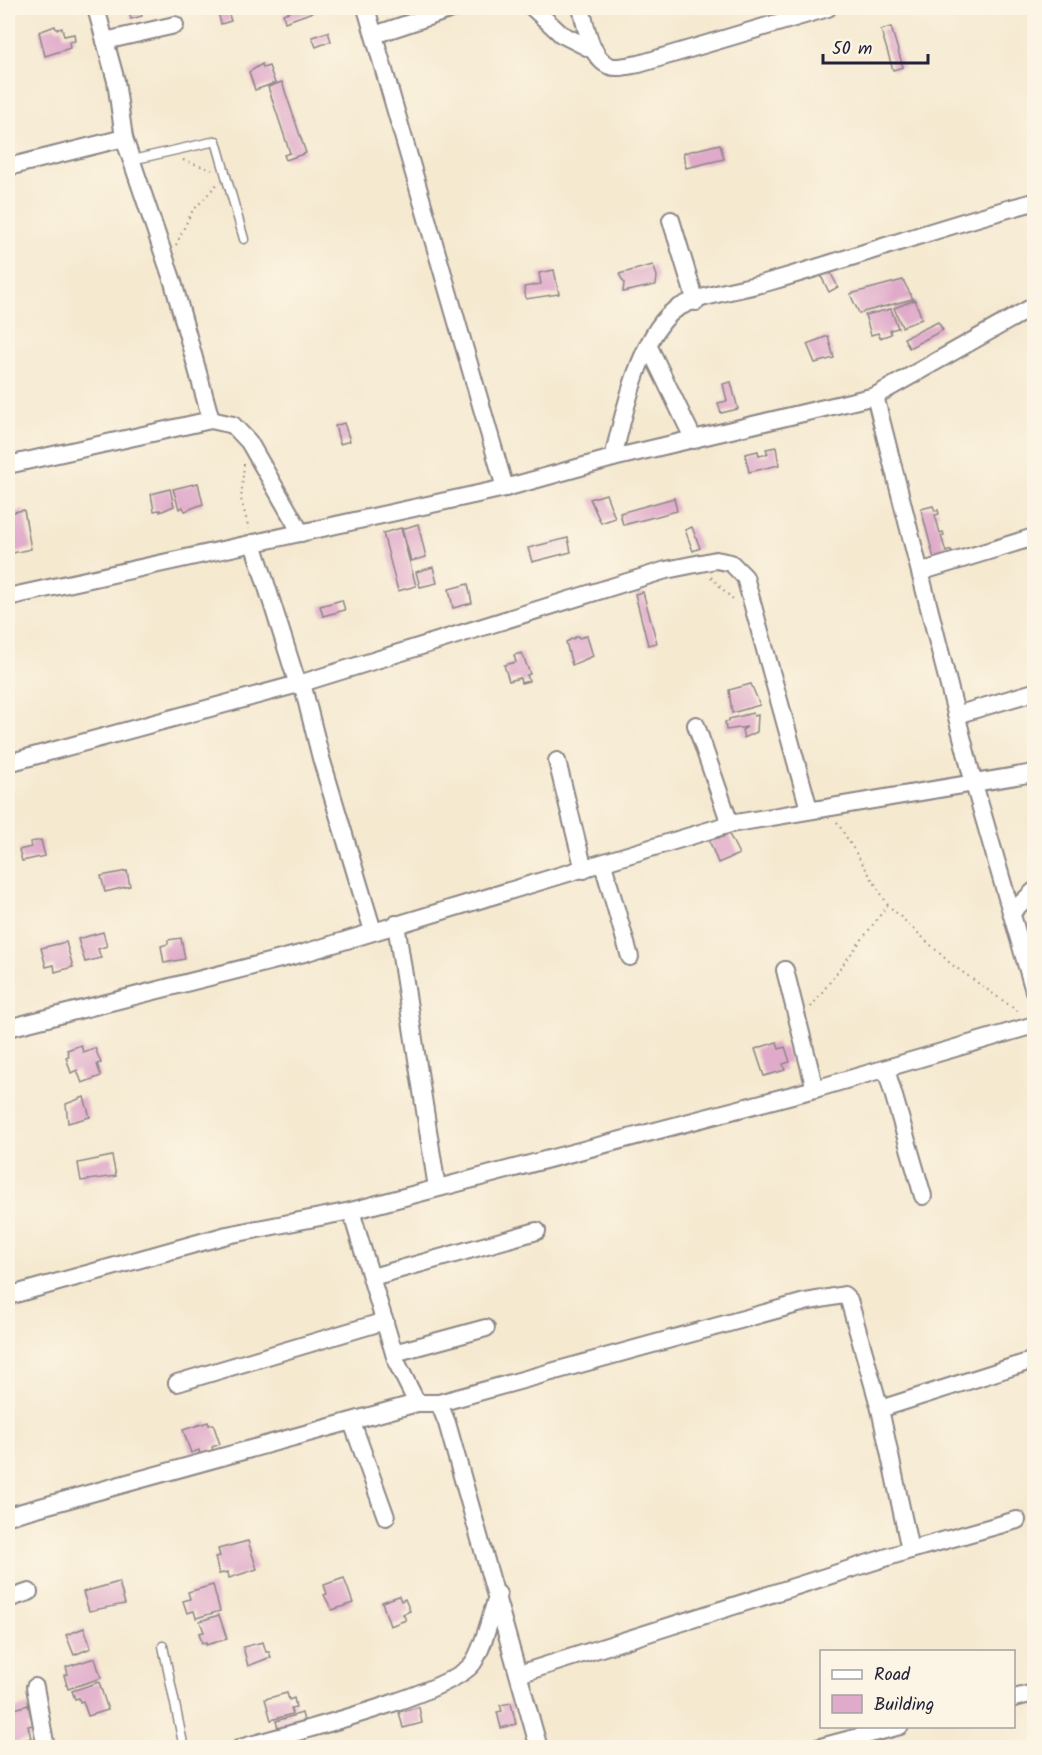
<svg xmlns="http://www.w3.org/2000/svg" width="1042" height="1755" viewBox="0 0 1042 1755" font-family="Kalam,sans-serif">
<rect width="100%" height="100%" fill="#fcf5e5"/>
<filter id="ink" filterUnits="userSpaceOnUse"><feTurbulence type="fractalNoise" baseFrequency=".0167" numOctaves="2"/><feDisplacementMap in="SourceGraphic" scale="12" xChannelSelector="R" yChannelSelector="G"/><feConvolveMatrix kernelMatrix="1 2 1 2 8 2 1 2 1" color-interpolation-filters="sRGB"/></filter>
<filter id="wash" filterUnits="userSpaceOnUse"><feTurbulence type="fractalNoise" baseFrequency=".008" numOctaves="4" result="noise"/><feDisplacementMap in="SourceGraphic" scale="24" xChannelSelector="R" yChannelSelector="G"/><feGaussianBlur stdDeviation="1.35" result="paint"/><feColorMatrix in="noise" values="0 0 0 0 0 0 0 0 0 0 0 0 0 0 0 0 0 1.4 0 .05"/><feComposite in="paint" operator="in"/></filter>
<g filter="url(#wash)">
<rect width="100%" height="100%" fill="#f5e9d0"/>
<g id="blocks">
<g fill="#e0abca">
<polygon points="128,8 140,8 142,16 131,19"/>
<polygon points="217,8 227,8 231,21 221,24"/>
<polygon points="301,8 324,8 285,22 283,14"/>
<polygon points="55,26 56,29 62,28 64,36 74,34 75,41 69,42 70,48 45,56 39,32"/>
<polygon points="891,27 903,67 893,70 881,30"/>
<polygon points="328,32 331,41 316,47 312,37"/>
<polygon points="262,64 263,68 269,66 275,83 255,90 249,72"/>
<polygon points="282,82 306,153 286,160 284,155 290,153 268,87"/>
<polygon points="720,144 724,159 686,168 683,153"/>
<polygon points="653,265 657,276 656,285 623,292 624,283 619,274"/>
<polygon points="554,270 559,294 526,299 524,287 541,284 539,273"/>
<polygon points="830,272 838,287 829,292 821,276"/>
<polygon points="903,280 913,299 859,313 850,294"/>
<polygon points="915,300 922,319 902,327 894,308"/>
<polygon points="891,309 898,328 890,330 891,334 880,338 878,333 871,335 865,315"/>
<polygon points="938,322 943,330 909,348 904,338"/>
<polygon points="828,336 834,358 815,363 807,344"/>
<polygon points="731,382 738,409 721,413 718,403 727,401 723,384"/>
<polygon points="344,423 350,441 340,444 335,426"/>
<polygon points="776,447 779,465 749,472 745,454 758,451 759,456 768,454 766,449"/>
<polygon points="198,483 203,504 185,511 183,507 179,509 173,489"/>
<polygon points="170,489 174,506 160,512 160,510 154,511 151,494"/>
<polygon points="606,494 615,518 601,523 590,499"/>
<polygon points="674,498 677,511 623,525 620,513"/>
<polygon points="933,506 935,511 938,510 939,514 935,515 940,533 943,532 944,535 941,536 946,552 951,550 953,561 936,566 921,509"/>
<polygon points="24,510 31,549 8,554 8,513"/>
<polygon points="418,524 426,557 411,561 402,529"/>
<polygon points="692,527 700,548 693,551 685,530"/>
<polygon points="401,528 416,586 398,591 383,533"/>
<polygon points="568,538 571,552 532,562 528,548"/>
<polygon points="433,567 437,583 420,587 416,572"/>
<polygon points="468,584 472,603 453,608 449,589"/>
<polygon points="643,592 657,643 648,645 635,594"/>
<polygon points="342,600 345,610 323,616 320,606"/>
<polygon points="578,636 579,638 587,636 593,656 572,665 566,642"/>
<polygon points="522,653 530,674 527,675 529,681 521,683 520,678 509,681 504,665 516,662 514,655"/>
<polygon points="751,684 760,705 732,713 729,690"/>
<polygon points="753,713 754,716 758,715 757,732 744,738 742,730 747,727 726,730 725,722 729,721 729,719"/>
<polygon points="728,832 739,854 718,863 709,840 723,837"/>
<polygon points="41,840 45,856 22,861 19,850 31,847 30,842"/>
<polygon points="127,871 130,886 105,892 101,876"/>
<polygon points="103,932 107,946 98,949 101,958 85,962 78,939"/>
<polygon points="181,938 185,959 164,963 161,946 168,944 168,940"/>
<polygon points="66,942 73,967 55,972 54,965 46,967 41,948"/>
<polygon points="777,1042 779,1049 785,1047 790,1062 783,1064 785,1070 764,1076 755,1049"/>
<polygon points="81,1045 83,1052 95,1048 101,1063 97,1064 101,1076 82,1083 77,1070 71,1073 66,1057 69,1056 67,1050"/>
<polygon points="84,1097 90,1117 68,1123 66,1104"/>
<polygon points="112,1156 116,1176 81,1181 78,1163"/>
<polygon points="208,1422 209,1425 213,1424 220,1444 212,1447 213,1451 200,1455 199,1450 191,1453 183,1430"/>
<polygon points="248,1541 257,1569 229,1578 228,1572 219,1574 215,1557 220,1556 218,1549"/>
<polygon points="344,1578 353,1603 332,1610 324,1595 327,1594 324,1585"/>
<polygon points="119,1582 125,1604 89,1611 83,1592"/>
<polygon points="213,1585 220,1611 196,1618 194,1611 187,1613 183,1601 190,1599 188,1592"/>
<polygon points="399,1596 401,1601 405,1599 410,1611 403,1614 406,1620 390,1626 382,1602"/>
<polygon points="219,1615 227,1639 206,1645 206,1642 202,1643 199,1633 204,1632 200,1621"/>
<polygon points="84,1628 91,1648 74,1655 66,1635"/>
<polygon points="263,1642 266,1652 269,1652 271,1657 248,1666 243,1647"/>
<polygon points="95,1658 101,1678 68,1689 64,1675 68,1674 66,1667"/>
<polygon points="99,1682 108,1710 88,1716 83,1701 80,1702 79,1698 75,1699 72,1691"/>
<polygon points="287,1693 289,1700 294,1698 296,1707 291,1708 292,1714 271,1720 265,1699"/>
<polygon points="511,1703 516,1724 501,1728 497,1712 502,1711 500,1705"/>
<polygon points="28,1705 33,1725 28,1726 31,1738 8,1745 8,1711"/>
<polygon points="419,1707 422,1723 403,1728 399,1712"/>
<polygon points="302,1713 305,1725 279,1732 276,1721"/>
</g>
</g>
</g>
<g filter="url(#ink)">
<use href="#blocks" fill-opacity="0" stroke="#8c8686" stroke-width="1.5"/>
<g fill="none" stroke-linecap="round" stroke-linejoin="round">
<defs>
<g id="lane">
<polyline points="132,160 216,141 244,239"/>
<polyline points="163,1646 184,1748"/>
</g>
<g id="street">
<polyline points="96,8 116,81 124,138 173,282 211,420"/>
<polyline points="366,8 505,488"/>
<polyline points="533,8 561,34 595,51"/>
<path d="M581,8C586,25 590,59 610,66C617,69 631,65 639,64L828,8"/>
<polyline points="374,35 455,8"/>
<polyline points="105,41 175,25"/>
<polyline points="8,167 124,138"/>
<polyline points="671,220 696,302"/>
<polyline points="649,347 694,440"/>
<polyline points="875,396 974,784 1034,991"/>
<path d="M613,458C623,417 639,340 672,312C693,295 746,289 772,281C860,256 945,225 1034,202"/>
<polyline points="8,465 211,420 233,425 249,442 301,533"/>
<polyline points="253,543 298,685"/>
<polyline points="920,572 1034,537"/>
<polyline points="8,597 505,488 613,458 875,396 1034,306"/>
<polyline points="302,683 321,758 373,931"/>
<polyline points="956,715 1034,692"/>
<polyline points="696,725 730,824"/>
<polyline points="557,761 584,870"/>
<polyline points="8,763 302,683 666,570 716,560 731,563 745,577 809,809"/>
<polyline points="603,864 630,957"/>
<polyline points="1012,912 1034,891"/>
<polyline points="396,924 437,1188"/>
<polyline points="785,970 815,1089"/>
<polyline points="8,1028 304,953 730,824 1034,773"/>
<polyline points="886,1069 923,1196"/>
<polyline points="351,1211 397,1363 417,1403 439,1403 447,1423 539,1748"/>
<polyline points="372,1277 537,1231"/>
<polyline points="8,1296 227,1235 351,1211 815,1089 1034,1025"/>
<polyline points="394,1353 486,1328"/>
<polyline points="177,1383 385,1321"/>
<polyline points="439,1403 805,1302 844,1295 849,1300 880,1409 910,1550"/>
<polyline points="880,1409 1034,1360"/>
<polyline points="352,1422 386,1517"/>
<polyline points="8,1516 417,1403"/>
<polyline points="8,1599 29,1592"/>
<polyline points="519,1674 910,1550 1017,1520"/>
<polyline points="35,1687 46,1748"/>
<polyline points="1014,1698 1034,1693"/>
<path d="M240,1748C284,1735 451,1694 473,1663C484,1647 491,1614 498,1594"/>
<polyline points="817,1748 900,1726"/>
</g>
</defs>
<use href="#lane" stroke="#8c8686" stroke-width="11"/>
<use href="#street" stroke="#8c8686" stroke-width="20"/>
<g stroke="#8c8686" stroke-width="2" stroke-dasharray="1.5 4.5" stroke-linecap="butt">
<polyline points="183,160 212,170"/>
<polyline points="176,245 191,213 218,183"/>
<polyline points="244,464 241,499 249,529"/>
<polyline points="711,577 736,603"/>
<polyline points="837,822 888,905 951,964 1019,1012"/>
<polyline points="811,1007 887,906"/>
</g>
<use href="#lane" stroke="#fff" stroke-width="8"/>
<use href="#street" stroke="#fff" stroke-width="16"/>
</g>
</g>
<rect width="1042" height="1755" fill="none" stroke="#fcf5e5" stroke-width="30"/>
<rect x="820" y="1650" width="195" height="78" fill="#fcf5e5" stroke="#a5a1a1" stroke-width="1.5"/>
<rect x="832" y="1670" width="30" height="9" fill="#ffffff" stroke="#a5a1a1" stroke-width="1.5"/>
<text x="874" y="1680" font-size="18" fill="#22223b">Road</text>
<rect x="832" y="1695" width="30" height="18" fill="#e0abca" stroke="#a5a1a1" stroke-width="1.5"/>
<text x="874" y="1710" font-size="18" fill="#22223b">Building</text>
<path d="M823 54v9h105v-9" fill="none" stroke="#22223b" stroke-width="3"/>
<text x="832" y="54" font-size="18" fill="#22223b" stroke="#fcf5e5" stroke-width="4.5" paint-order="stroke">50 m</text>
</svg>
